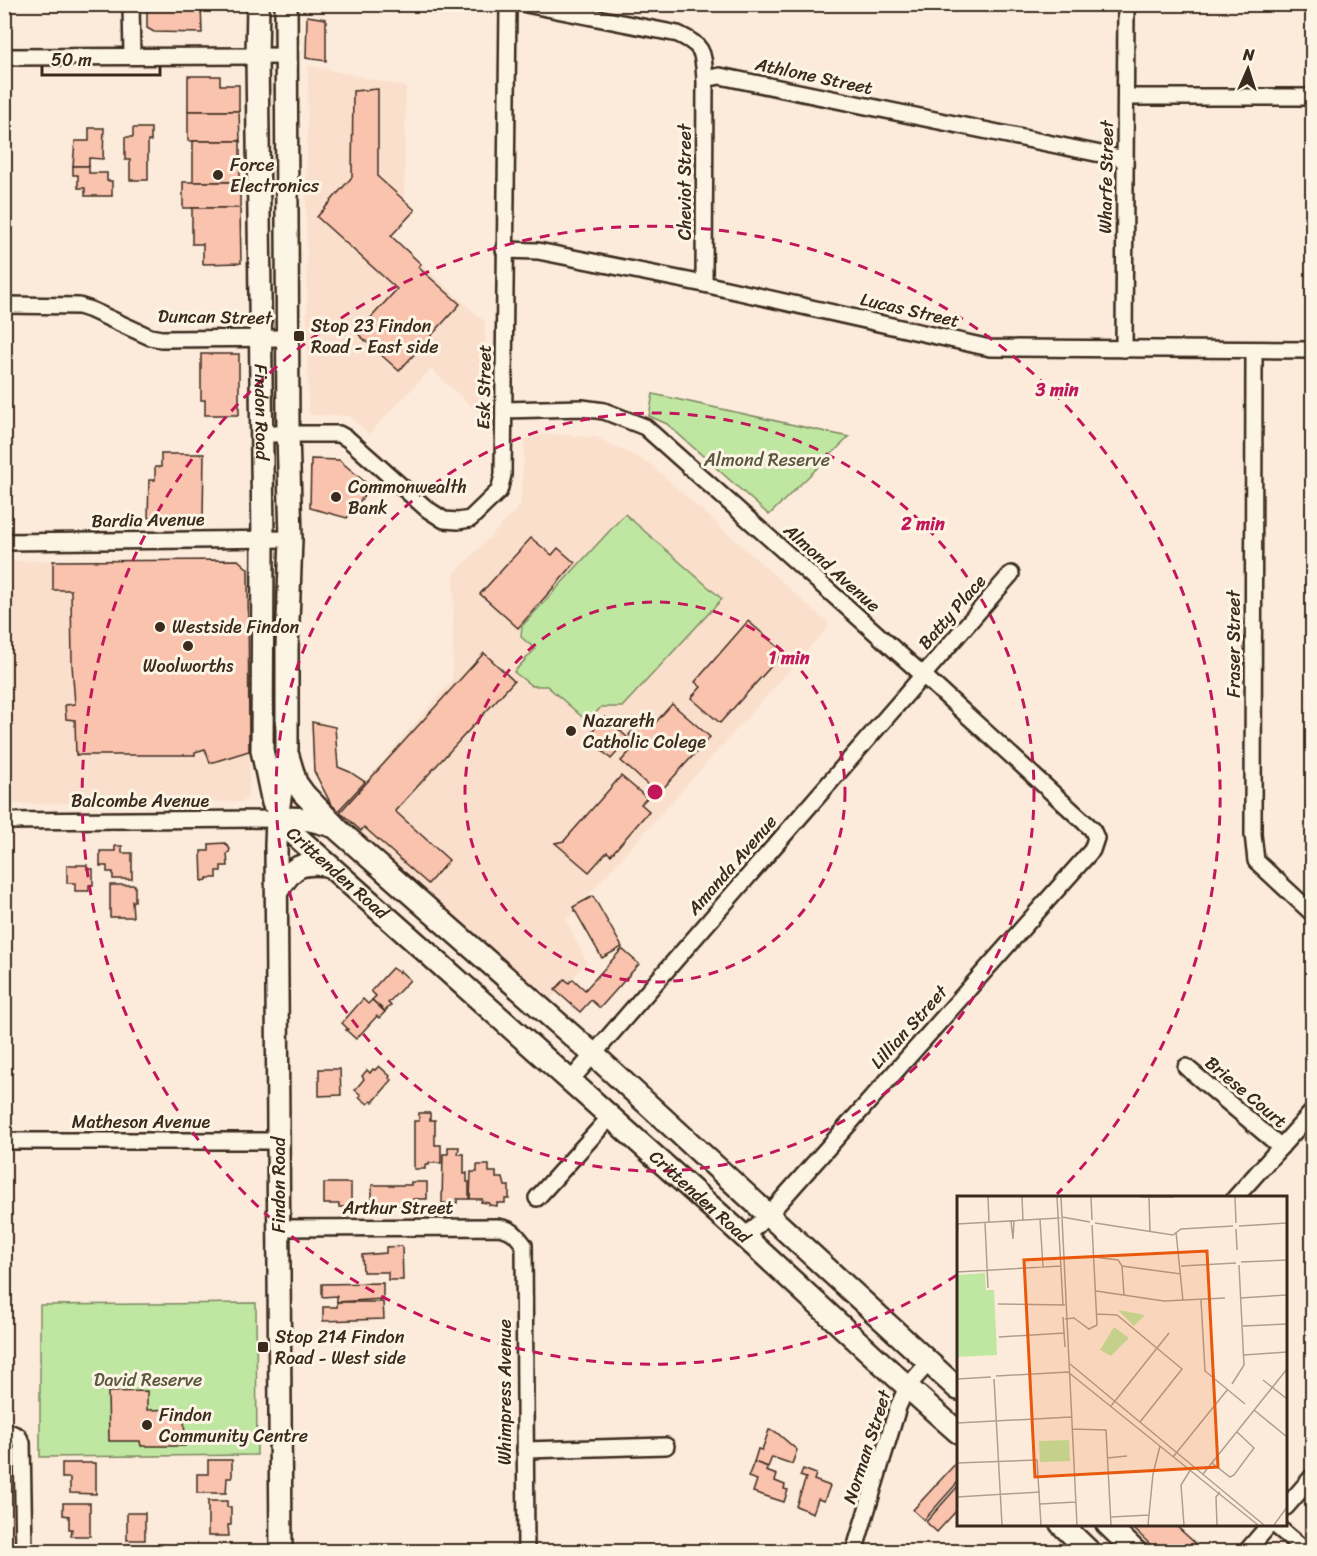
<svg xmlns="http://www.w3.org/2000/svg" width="1317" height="1556" viewBox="0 0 1317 1556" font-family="Sriracha,sans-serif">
<rect width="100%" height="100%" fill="#fcebda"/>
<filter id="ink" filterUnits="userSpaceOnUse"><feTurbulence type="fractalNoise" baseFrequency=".0167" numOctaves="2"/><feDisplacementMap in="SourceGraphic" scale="12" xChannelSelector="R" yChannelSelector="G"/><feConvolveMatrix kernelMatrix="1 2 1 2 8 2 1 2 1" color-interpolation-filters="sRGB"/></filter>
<g filter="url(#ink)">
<g fill="#fbdfcd">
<polygon points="308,65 406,87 404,200 415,210 391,236 485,322 485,419 431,369 369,434 349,416 312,415 308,409 306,203"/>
<polygon points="535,434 596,437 649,463 830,625 566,920 587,963 546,1004 338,811 365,782 452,680 454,574 520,506 525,440"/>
<polygon points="241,559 249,566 250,754 249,792 244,802 5,804 4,561"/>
</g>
<g fill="#bfe7a2" stroke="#7d8860" stroke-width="1.5">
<polygon points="653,394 849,437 769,515 667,424 649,416"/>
<polygon points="625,514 722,599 622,707 601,707 588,722 547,686 532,686 514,672 535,649 521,637 522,626"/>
<polygon points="256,1303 257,1455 40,1457 40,1305"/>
</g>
<g fill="#fac3ae" stroke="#3b2a1e" stroke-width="1.5">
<polygon points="147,4 201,4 202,33 154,32 147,28"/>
<polygon points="307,16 326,19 326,61 306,58"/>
<polygon points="188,76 220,76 220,85 239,85 239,111 188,111"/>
<polygon points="378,89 378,177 415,210 391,236 421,264 418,267 460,304 399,371 357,333 397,289 317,217 352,177 353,91"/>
<polygon points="188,111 239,111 240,141 188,141"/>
<polygon points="89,128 104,128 103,159 89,158 89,166 73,166 75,141 89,141"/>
<polygon points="133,128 151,128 151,141 148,141 148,180 130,180 130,160 125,160 125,137 133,137"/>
<rect x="193" y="141" width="47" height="41"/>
<polygon points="73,166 89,166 89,173 107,173 107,181 112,181 112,196 85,196 85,188 78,188 78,175 73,175"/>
<rect x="183" y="182" width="57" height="26"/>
<polygon points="192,208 240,208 241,263 203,264 203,244 192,244"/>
<polygon points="201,354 239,354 239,415 205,415 205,400 201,400"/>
<polygon points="161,454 204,454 203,518 148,518 149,480 155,480 155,467 161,467"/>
<polygon points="311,459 339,460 371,487 347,518 310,508"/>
<polygon points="531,538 552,555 558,548 575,563 518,628 480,594"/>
<polygon points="238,560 248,569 249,751 210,763 205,749 195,752 195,755 76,755 75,720 66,719 65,705 75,704 72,665 71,590 53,590 53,561"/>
<polygon points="748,621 784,652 720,723 691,698 701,687 695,682"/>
<polygon points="484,653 514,681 395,811 449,860 428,884 364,827 361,831 340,812"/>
<polygon points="672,704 710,737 658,794 621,761 638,743 629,735 647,714 656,722"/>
<polygon points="605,717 629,739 611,759 587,737"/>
<polygon points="312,722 335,727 338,767 350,772 365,782 338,811 331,804 314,771"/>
<polygon points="621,776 647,798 641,804 649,811 611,855 607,852 589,872 555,843 564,841"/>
<polygon points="225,843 230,849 229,852 227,854 228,866 221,866 221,871 217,871 217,878 207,878 207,880 202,881 201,851 209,851 209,844"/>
<polygon points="115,846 122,846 122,853 132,853 132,879 113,879 113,872 107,872 107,866 100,866 100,851 115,851"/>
<polygon points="67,865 87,865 87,869 93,869 93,885 89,885 89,891 75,891 75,883 67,883"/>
<polygon points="110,885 135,885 135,901 132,901 133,917 110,917"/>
<polygon points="593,896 622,947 602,958 573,907"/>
<polygon points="622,949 639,964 600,1008 591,1000 580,1012 555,990 565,979 569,983 573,979 585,990"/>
<polygon points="392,968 399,973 400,971 410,980 388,1003 391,1005 385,1011 372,1000 376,996 371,991"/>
<polygon points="363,999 368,1004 372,1000 385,1012 379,1018 377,1016 356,1039 346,1030 348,1029 342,1023"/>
<polygon points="379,1066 390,1076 389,1078 392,1080 373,1102 371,1101 368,1104 359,1097 361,1095 355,1090 364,1079 362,1076 367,1070 370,1073 373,1069 375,1070"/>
<polygon points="319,1069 340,1069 341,1095 319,1096"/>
<polygon points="419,1113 430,1113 430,1120 435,1120 435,1145 441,1145 441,1163 429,1163 429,1165 425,1165 425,1169 414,1169 414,1121 419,1121"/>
<polygon points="448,1147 459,1147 458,1154 464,1154 464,1174 467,1173 467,1182 469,1182 469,1199 457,1199 457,1203 442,1203 443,1154 448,1154"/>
<polygon points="477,1165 489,1165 489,1172 496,1172 496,1178 503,1178 505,1186 509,1186 509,1199 505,1199 505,1203 497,1203 497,1206 489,1205 489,1203 481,1202 482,1199 470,1199 471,1172 477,1172"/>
<polygon points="411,1182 427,1182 427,1199 413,1199 413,1205 372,1205 372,1185 411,1185"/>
<polygon points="324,1183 351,1183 351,1207 339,1207 339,1204 324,1204"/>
<polygon points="402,1246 403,1280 388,1280 388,1272 363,1272 362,1255 386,1253 386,1247"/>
<polygon points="383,1283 383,1299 337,1302 337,1296 322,1297 322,1284"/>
<polygon points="337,1302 383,1302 384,1319 323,1321 323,1307 337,1307"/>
<polygon points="147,1391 147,1410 184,1409 185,1446 141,1446 140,1441 109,1441 108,1392"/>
<polygon points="769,1430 776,1432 797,1450 792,1464 772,1457 768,1467 754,1462 758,1449 762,1450"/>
<polygon points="208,1460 232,1460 232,1478 227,1478 226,1493 197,1493 197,1474 208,1474"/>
<polygon points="754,1462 768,1467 766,1471 777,1475 775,1481 785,1485 784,1489 788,1490 784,1502 753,1492 757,1480 748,1477"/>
<polygon points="957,1462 958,1464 958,1482 924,1520 913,1510"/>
<polygon points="62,1463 96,1463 96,1494 70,1493 70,1478 62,1478"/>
<polygon points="803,1469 816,1474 814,1480 830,1486 824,1501 818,1499 813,1513 796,1506 806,1478 800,1476"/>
<polygon points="958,1486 958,1509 937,1532 926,1522"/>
<polygon points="208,1501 227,1501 227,1507 231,1507 231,1525 228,1525 229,1536 208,1536"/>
<polygon points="63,1503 90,1503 90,1536 71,1536 72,1529 69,1529 69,1516 63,1515"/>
<rect x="127" y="1513" width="18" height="27"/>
<polygon points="1139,1524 1174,1524 1205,1552 1158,1552 1135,1530"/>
</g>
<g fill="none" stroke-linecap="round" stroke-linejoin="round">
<defs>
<g id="minor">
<polyline points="131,4 132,56"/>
<path d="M526,4L678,34C704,46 703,52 705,79L720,76L1125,159"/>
<polyline points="4,57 287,56"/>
<polyline points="1126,97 1312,97"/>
<polyline points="504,250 538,251 704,284 990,348 1312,350"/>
<polyline points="704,284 705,79"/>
<polyline points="4,305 79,306 91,310 150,337 161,339 288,338"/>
<polyline points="1124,349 1126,4"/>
<polyline points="1254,351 1253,834 1256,861 1312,913"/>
<polyline points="504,410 582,408 604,411 645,427 923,675 1092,829 1096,838 1092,850 769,1214 745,1237"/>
<polyline points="262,434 339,434 348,439 427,509 444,520 458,521 470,519 499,491 503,475 508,4"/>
<polyline points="4,542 291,539"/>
<polyline points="4,821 277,819"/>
<polyline points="1186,1067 1281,1147"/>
<polyline points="571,1080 1011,574"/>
<polyline points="4,1141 278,1141"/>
<polyline points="537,1198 611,1116"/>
<polyline points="1235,1198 1312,1112"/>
<path d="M279,1228L497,1227C512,1229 515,1233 524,1245L526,1552"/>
<polyline points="4,1430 18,1436 22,1443 24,1552"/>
<polyline points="525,1450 666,1446"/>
<polyline points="1286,1507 1312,1477"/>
<polyline points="1274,1524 1307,1552"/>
<polyline points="854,1552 898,1407 907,1387 929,1362"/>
<polyline points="1246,1552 1270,1524"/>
</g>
<g id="secondary">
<path id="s1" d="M258,4L257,56L263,539L262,750L273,803"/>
<polyline points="288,756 296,783 304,794 335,826"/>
<path id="s2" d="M277,819C427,953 578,1086 727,1221C805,1291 880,1364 958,1432"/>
<path d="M277,819C302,817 311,819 335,827L593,1054L958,1389"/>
<path d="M278,890C294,866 299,862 328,865"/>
<polyline points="1061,1524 1090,1552"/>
<polyline points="1107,1524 1136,1552"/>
<polyline points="281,1552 276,845 277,819 287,749 287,648 291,539 288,433 286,4"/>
</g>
</defs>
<use href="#minor" stroke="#3b2a1e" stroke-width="20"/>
<use href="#secondary" stroke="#3b2a1e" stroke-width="26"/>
<use href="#minor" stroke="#fcf5e5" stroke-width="15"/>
<use href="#secondary" stroke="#fcf5e5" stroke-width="21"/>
</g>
</g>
<g fill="none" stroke="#c2185b" stroke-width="3" stroke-dasharray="10 8">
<circle cx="655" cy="792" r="190"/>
<circle cx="655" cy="792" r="379"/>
<path d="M957 1275A569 569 0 1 1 1057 1194"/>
</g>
<g fill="#3b2a1e" stroke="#fcf5e5" stroke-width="2">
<circle cx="218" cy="175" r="6"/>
<rect x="293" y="330" width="12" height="12" rx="3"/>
<circle cx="336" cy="497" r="6"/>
<circle cx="160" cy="627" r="6"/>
<circle cx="188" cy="646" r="6"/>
<circle cx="571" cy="731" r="6"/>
<rect x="257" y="1341" width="12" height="12" rx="3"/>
<circle cx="147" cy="1425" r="6"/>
</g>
<g text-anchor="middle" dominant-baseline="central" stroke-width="6" stroke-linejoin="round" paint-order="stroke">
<g font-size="18" fill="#3b2a1e" stroke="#fcf5e5">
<text transform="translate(814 76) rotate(12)">Athlone Street</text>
<text transform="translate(1106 177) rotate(-89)">Wharfe Street</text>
<text transform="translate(685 182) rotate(-90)">Cheviot Street</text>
<text transform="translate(910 310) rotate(13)">Lucas Street</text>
<text transform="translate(215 317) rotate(1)">Duncan Street</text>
<text transform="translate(484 387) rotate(-89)">Esk Street</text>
<text stroke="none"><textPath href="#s1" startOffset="408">Findon Road</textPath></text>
<text transform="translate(148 520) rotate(-1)">Bardia Avenue</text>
<text transform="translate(832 568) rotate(42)">Almond Avenue</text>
<text transform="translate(952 612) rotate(-49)">Batty Place</text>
<text transform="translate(1234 644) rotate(-90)">Fraser Street</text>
<text x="140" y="801">Balcombe Avenue</text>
<text transform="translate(732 865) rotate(-49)">Amanda Avenue</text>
<text stroke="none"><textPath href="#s2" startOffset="81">Crittenden Road</textPath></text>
<text transform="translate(909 1027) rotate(-48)">Lillian Street</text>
<text transform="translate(1246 1092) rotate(40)">Briese Court</text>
<text x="141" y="1122">Matheson Avenue</text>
<text transform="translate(279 1185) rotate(-90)">Findon Road</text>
<text stroke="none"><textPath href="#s2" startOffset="567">Crittenden Road</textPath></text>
<text x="398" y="1208">Arthur Street</text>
<text transform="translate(505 1392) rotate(-90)">Whimpress Avenue</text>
<text transform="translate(867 1447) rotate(-72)">Norman Street</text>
</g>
<g font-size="18" fill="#3b2a1e" stroke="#fcf5e5" text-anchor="start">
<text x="230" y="165">Force<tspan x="230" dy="21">Electronics</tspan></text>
<text x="311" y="326">Stop 23 Findon<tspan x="311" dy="21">Road - East side</tspan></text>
<text x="348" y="487">Commonwealth<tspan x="348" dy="21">Bank</tspan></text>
<text x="172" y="627">Westside Findon</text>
<text x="188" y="666" text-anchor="middle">Woolworths</text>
<text x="583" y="721">Nazareth<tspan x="583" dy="21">Catholic Colege</tspan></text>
<text x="275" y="1337">Stop 214 Findon<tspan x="275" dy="21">Road - West side</tspan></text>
<text x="159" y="1415">Findon<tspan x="159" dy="21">Community Centre</tspan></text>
</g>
<g font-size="18" fill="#5c593f" stroke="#fcf5e5">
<text x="767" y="460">Almond Reserve</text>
<text x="148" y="1380">David Reserve</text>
</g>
</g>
<g transform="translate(957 1196)">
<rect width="330" height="330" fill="#fcebda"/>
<path d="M28,77L29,94H37L40,159L0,161V79ZM161,114L188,119L177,130ZM157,131L172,142L154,160L143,154ZM112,244L113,265L83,266L82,245Z" fill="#bfe7a2"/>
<path fill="none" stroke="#af9e8f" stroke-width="1.5" d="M31,1L32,26M65,1L66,24M100,1L106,109M104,1L120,329M134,1L135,24M183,1H217M278,1L279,27M192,2L193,35M105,21L133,26M83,23L86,71M54,25L56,43L57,25M28,27L31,92M138,27L216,39L224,33L276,30M0,28L103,22M282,30L330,27M279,33L280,54M219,36L226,105M0,46L1,28M137,61L161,64L165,70L224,78M284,66L330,64M165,70L167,99M224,70L279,67M0,76L104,70M139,95L207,105L268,102M283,102L330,99M244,104L248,175L288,208M41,108L108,109M140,118L160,119L225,173L183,226M106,121L108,151M108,123L117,122L132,133L140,129L135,29M286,130L330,128M42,141L108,137M287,159L330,156M113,168L307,329M111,176L301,329M39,180L111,176M0,183L34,181M37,183L45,329M306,184L330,203M275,188L287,169L282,69M154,210L212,137M297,214L330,241M0,227L114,221M115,233L149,234L154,329M216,261L271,193M150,262L170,260M0,267L80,264L84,329M255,267L273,281L277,279L297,252L280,236M246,278L330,173M0,301L83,296M83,308L119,306M154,321L192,319M191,329L196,278L203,250M227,329L224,289L234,273M260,329L259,301L263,296M317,329L330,311"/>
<path fill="#e8590c" fill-opacity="0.15" stroke="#e8590c" stroke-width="3" d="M250,55L261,271L78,281L67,64Z"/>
<rect width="330" height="330" fill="none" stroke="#3b2a1e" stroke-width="3"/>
</g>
<circle cx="655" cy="792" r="9" fill="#c2185b" stroke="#fcf5e5" stroke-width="3"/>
<g font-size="18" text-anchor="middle" font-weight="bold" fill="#c2185b" stroke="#fcf5e5" stroke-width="6" stroke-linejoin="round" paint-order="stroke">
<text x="1057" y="396">3 min</text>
<text x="923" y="530">2 min</text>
<text x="789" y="664">1 min</text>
</g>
<rect width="1317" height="1556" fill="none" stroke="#fcf5e5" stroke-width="24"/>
<rect x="12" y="12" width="1293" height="1532" fill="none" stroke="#3b2a1e" stroke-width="2" filter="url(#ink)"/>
<g transform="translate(1248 69) rotate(3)" stroke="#fcf5e5" stroke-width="4.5" paint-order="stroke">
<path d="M0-4.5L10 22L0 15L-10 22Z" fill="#3b2a1e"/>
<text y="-9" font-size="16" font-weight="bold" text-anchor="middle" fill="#3b2a1e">N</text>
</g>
<path d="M42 66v9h118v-9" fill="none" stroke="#3b2a1e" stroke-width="3"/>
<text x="51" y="66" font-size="18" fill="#3b2a1e" stroke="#fcf5e5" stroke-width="4.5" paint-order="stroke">50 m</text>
</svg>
